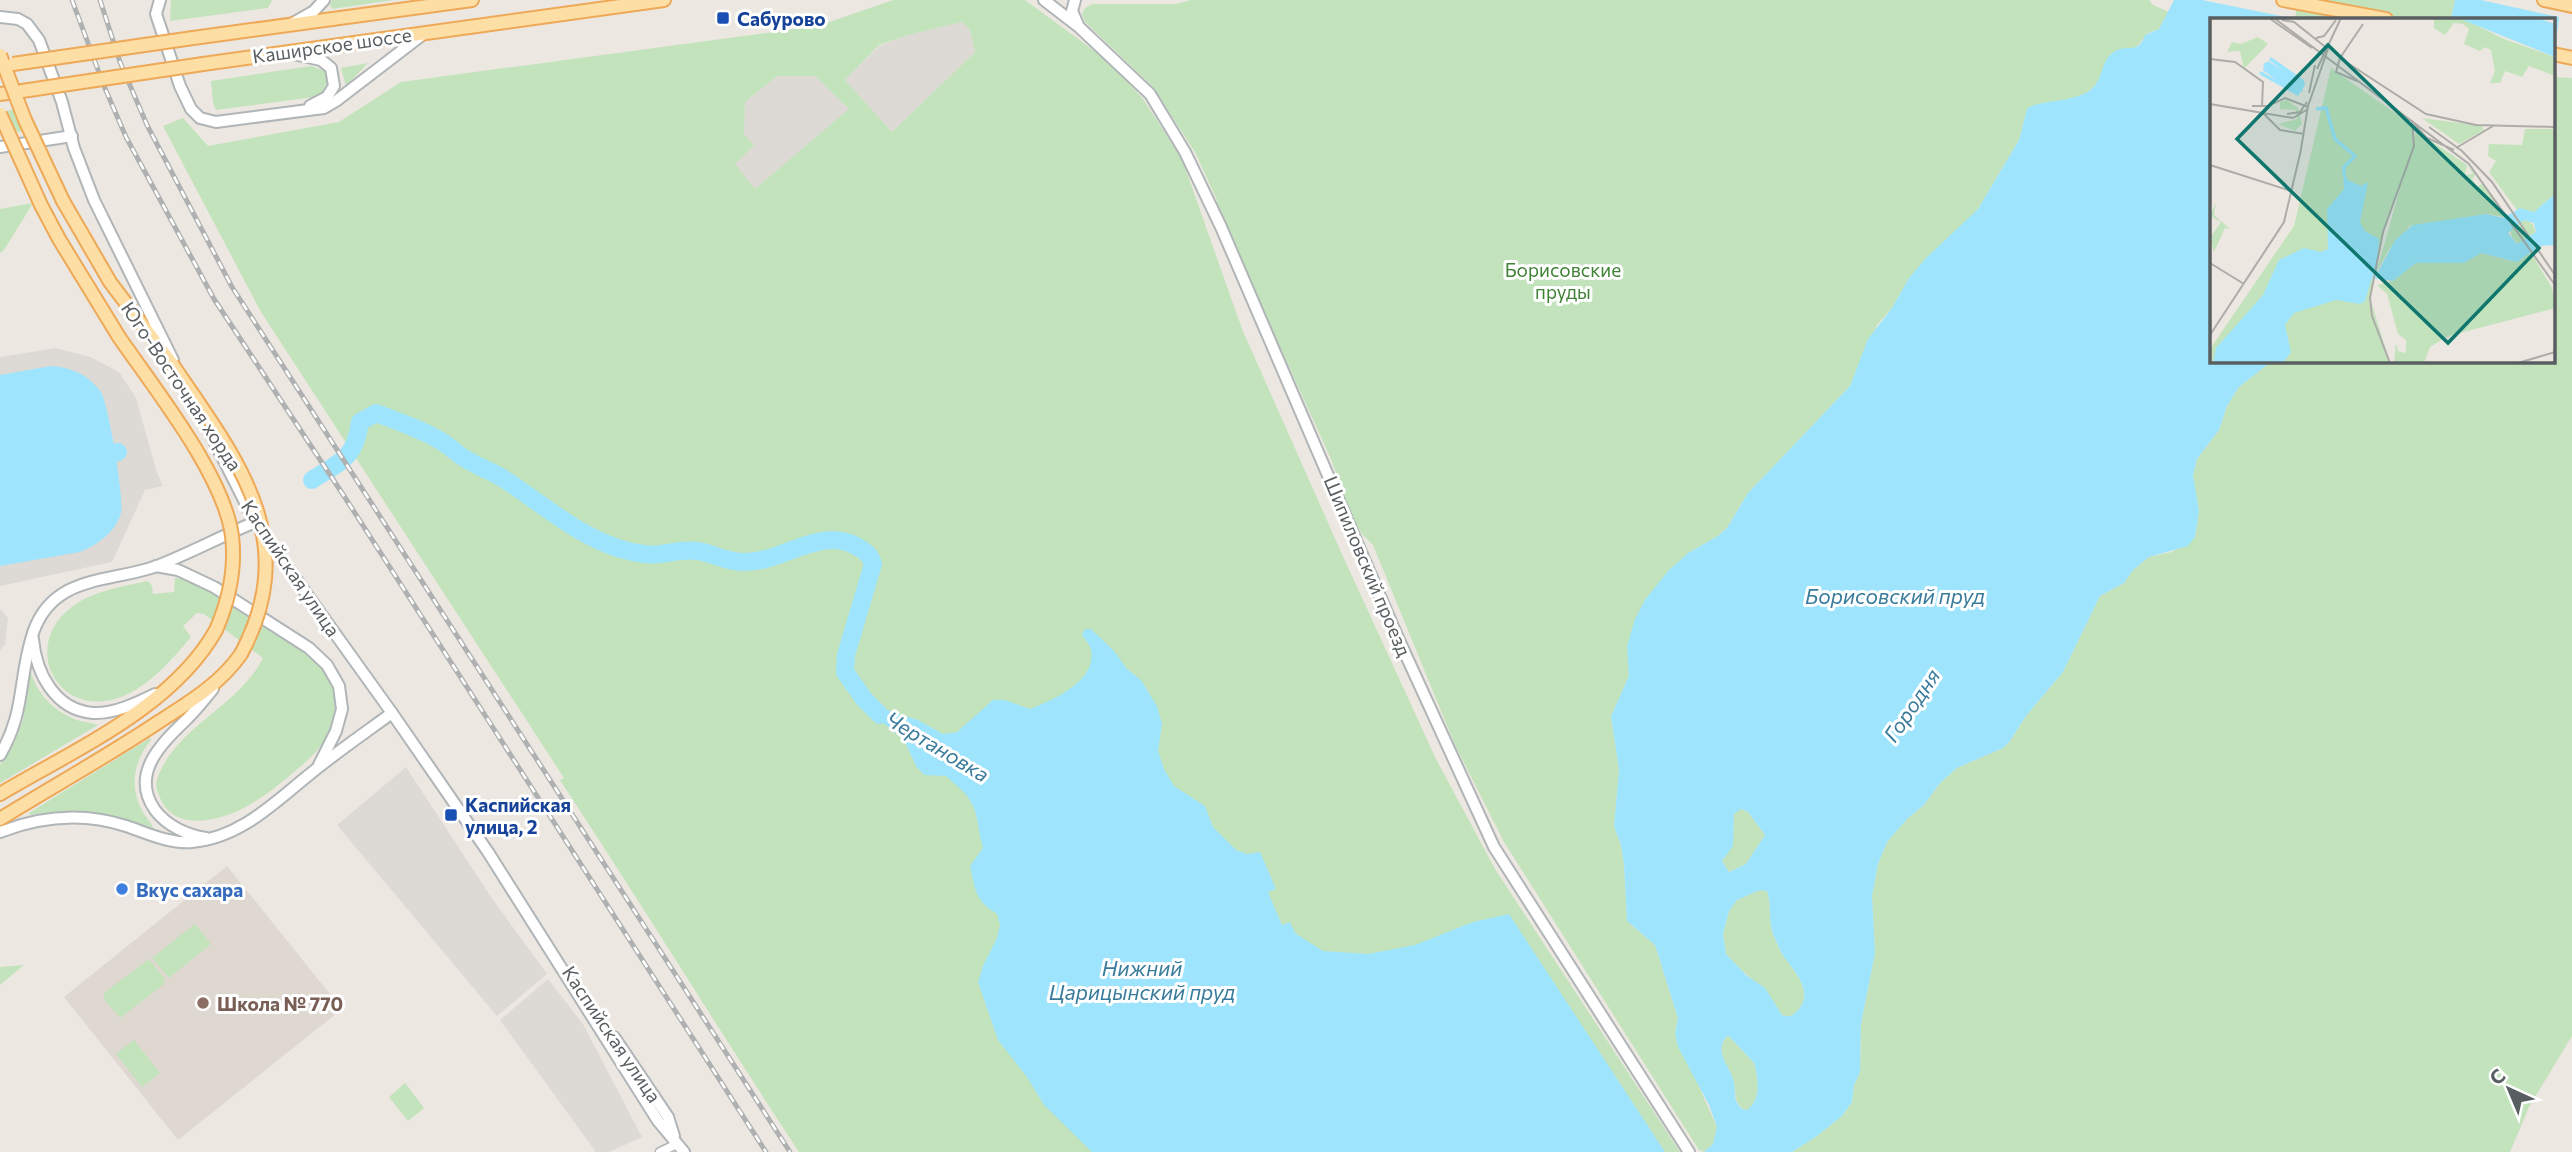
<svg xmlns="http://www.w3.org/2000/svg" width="2572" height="1152" viewBox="0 0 2572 1152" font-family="Commissioner,sans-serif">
<rect width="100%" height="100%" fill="#ece7e0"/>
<g fill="#ddd9d5">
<polygon points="962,22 970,30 975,52 892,132 845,80 879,46 908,35"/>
<polygon points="777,76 815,76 849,109 755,190 734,163 754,145 744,134 745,102"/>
<polygon points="56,348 90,357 119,372 136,398 157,473 163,486 145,490 112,562 0,586 0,357"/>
<polygon points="0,609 8,618 5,645 0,650"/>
<polygon points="406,767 491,897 547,974 497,1016 337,825"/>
<polygon points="548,979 583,1024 642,1137 609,1152 596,1152 500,1020"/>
</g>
<polygon fill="#ded8d1" points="227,866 342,1009 178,1140 64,997"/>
<g fill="#c3e3bc" fill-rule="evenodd">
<polygon points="171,0 272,0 268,8 170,21"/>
<polygon points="332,0 394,0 332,9 330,4"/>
<path d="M893,0H1025L1111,63L1143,99L1182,159L1242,329L1341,552L1436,759L1495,869L1680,1152H799C718,1029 641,903 560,780L564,778L261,312L163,126L183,118L208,146L339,122L401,82L818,26ZM962,22L970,30L975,52L892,132L845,80L879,45L908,35ZM777,76H815L849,109L755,189L735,164L754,145L744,134L745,102Z"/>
<path d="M1191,0H2149L2153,5L2169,12L2159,29L2148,33L2136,48C2101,53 2111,75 2090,90C2071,104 2046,98 2027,109L2019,140L1978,209L1909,278L1892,308L1877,325L1850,386L1748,493L1727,528L1718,536L1688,553L1645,600L1629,676L1611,716L1619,770L1614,826L1621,845L1624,865L1627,921L1655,945L1678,1018L1675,1033L1717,1127L1713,1144L1704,1152L1699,1150L1504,842L1455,745L1373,545L1362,534L1352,519L1331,459L1215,204L1217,200L1195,152L1152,86L1085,22L1082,14L1085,8L1092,4H1176Z"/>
<polygon points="2295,0 2455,0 2451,19 2291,19"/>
<polygon points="368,63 346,86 341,68"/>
<polygon points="311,66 325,71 328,81 322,93 314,97 216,110 213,103 211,81"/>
<polygon points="2553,77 2572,78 2572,1036 2529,1107 2510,1152 1792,1152 1817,1136 1842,1116 1852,1102 1854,1085 1860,1072 1861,1024 1875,953 1872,896 1878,864 1887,842 1908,818 1924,805 1940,783 1957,768 2003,748 2010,741 2026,716 2063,672 2100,596 2124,583 2133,570 2149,557 2172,552 2195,537 2199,508 2194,489 2193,475 2197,459 2219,430 2227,406 2239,387 2272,361 2553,360"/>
<polygon points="26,106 34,127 19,132 0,127 0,113"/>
<polygon points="33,203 4,250 0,253 0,209"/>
<path d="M175,578L190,580L202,585C223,598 244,612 265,625C282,636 302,647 317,661C354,696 335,738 301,766C277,786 253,808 221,817C197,824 168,823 159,795C157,791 155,784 157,780C173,728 238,708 263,658L204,614L197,613L183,626L191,637C173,658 154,681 128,694C62,726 16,648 73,606C94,591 123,586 148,581L152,586L153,594L174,592Z"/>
<path d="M29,673H31C38,695 55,712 77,720C84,722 93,723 98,725L0,783V765L15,741L23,720Z"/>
<path d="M150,738L151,740C134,760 129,787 142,810C145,817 152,823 153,828C108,813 78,808 30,815L29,813Z"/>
<path d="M1740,809L1748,812L1765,835L1746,864L1729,872L1722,861C1737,841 1732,837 1734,814Z"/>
<path d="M1760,890L1767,891C1772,905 1768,920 1773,934C1776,941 1779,949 1782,954C1793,970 1817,993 1796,1012C1791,1017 1788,1017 1782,1015L1751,978L1729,960L1726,954L1723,934L1729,911L1737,900Z"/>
<polygon points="195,924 211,944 169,978 152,958"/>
<polygon points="149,959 165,979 164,984 120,1018 104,999 104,993"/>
<polygon points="24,965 0,985 0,967"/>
<path d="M1728,1035L1754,1063C1759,1078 1762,1100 1747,1110L1742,1109C1734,1100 1736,1094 1734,1082C1730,1065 1712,1052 1728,1035Z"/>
<polygon points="134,1040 160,1073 142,1087 116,1054"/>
<polygon points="405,1083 424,1108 408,1121 389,1097"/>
</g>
<g fill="#9fe4fd" fill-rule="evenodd">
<path d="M2174,0H2295L2291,19H2212V360L2272,361L2239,387L2227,406L2219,430L2197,459L2193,475L2199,511L2195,537L2188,546L2149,557L2133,570L2124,583L2100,596L2063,672L2026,716L2010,741L2003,748L1957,768L1940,783L1924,805L1908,818L1887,842L1878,864L1872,896L1875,953L1861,1024L1860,1072L1854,1085L1852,1102L1842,1116L1817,1136L1792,1152H1704L1713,1144L1717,1127L1709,1105L1678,1047L1675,1033L1678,1018L1655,945L1627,921L1624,865L1621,845L1614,826L1619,770L1611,716L1629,676L1627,646L1635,619L1645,600L1668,571L1688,553L1718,536L1727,528L1748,493L1850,386L1868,339L1892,308L1909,278L1926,258L1978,209L2019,140L2027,109C2037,100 2070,103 2089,91C2104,82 2100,59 2115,51C2128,44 2138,55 2145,35L2159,29ZM1741,809L1748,812L1765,835L1746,864L1729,872L1722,861L1733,846L1734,814ZM1760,890L1767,891C1772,905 1768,920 1773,934C1776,941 1779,948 1782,954C1793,970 1817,993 1796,1012C1791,1017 1788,1017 1782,1015L1765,988L1746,975L1726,954L1723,934L1729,911L1737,900ZM1728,1035L1754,1063C1758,1078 1762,1099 1747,1110L1742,1109C1733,1100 1736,1094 1734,1082C1730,1065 1712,1052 1728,1035Z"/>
<polygon points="2455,0 2562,0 2553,59 2553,19 2451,19"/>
<path d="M51,366C71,367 89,375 101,392C108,403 125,500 121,513C116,532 97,545 80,552L0,566V479L111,460L108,447L0,465V375Z"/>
<path d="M1085,629H1091L1114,651L1127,669L1141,680L1157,706L1162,724L1158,751L1164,769L1174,786L1205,806L1213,827L1236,850L1247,854L1260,852L1276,889L1268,892L1282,925L1290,922L1295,933L1323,951L1368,954L1415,945L1473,922L1509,914L1665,1152H1092L1044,1105L1027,1077L998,1040L978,982L983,966L997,938L1000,925L997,914C974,899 976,891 970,866L983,848C978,833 979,816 971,802C966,792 954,784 946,776L924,775L916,766L904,740L882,722L864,699L875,706L918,720L943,734L957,732L993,700H1005L1030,709C1053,700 1097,681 1091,650C1090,645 1085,639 1082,635Z"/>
</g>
<g fill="#ece7e0">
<polygon points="2202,0 2298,0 2295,19"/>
<polygon points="2481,0 2566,0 2563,18"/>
</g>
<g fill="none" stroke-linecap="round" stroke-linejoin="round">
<g stroke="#9fe4fd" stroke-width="18">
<polyline points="0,471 118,452"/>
<path d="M312,480C341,461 355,459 360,422L376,413C399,422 424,430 444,443C452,448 458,455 466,459C478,467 492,471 504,479C547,507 591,548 644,554C661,557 679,548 697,551C712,553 727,562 743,562C782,563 819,526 856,546C865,551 870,554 873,564L846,655L845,672L864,699L880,715"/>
</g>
<defs>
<polyline id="minor" points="660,1152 677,1144"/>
<g id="secondary">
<polyline points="160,0 156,14 180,86 191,109 200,118 216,122 324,108 336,101 426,32"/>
<polyline points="1044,0 1079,27 1150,94 1185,152 1221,227 1398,638 1494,847 1689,1152"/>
<polyline points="1075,0 1072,11 1078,25"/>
<polyline points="0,17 18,19 27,24 39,40 62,102 74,148 94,200 173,360"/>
<polyline points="293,23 314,11 324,0"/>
<polyline points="289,53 321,60 331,68 334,86 327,97 310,106"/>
<polyline points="0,147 72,136"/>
<polyline points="201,415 255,522 392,713 488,852 658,1121 684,1152"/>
<polyline points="156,566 178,570 214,587 309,648 327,665 339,686 342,709 336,731 319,765"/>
<path d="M33,639C36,673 55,710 93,713C114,714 137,703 155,694"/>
<path d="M0,755C26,711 18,678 33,633C53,574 110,583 157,566C190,553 222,536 255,522"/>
<path d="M0,832C41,816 83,812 126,826C147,833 169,844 192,842C242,838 278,799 315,770C340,750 366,732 392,713"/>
<path d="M206,838C187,835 167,826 155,810C129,773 163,742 188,718C197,709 205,699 213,689"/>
<polyline points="614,1037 668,1117 674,1136"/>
</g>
<g id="primary">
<polyline points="2283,0 2386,19"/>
<polyline points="2544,0 2572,6"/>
<polyline points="193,38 472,0"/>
<polyline points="2553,54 2572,58"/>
<polyline points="203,64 664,0"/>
<polyline points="0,94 22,91"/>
<polyline points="63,201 110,282 172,364"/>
<polyline points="59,239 119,337"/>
<path d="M0,794C74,750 173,707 216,630"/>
<path d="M0,819C53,786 108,756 160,721C190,702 221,683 241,654"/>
</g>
</defs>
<use href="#minor" stroke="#b1b4b8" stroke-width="11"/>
<use href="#secondary" stroke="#b0b5b8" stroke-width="14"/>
<use href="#primary" stroke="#eda958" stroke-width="16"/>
<use href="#minor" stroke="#fff" stroke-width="8"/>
<use href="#secondary" stroke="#fff" stroke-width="10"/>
<use href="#primary" stroke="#fddea4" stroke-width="12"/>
<defs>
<g id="rail">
<polyline points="72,0 104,86 126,137 214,299 344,496 766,1152"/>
<polyline points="100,0 120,62 147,125 232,287 790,1152"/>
</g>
</defs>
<use href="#rail" stroke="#afb0b1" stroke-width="5"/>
<use href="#rail" stroke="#fff" stroke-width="2.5" stroke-dasharray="8" stroke-linecap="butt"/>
<defs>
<g id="primary-bridge">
<polyline points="0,55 25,120 63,201"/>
<polyline points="13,64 193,38"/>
<polyline points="22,91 203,64"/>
<polyline points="0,114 41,205 59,239"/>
<path d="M119,337C154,388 224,475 232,536C236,569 229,600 216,630"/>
<path d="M172,364C236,458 303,539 241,654"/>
</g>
</defs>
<use href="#primary-bridge" stroke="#eda958" stroke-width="16" stroke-linecap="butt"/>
<use href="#primary-bridge" stroke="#fddea4" stroke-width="12"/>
</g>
<g fill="#1a4fb4" stroke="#fff" stroke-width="2.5">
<rect x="716" y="11" width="14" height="14" rx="3.5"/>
<rect x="444" y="808" width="14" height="14" rx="3.5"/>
</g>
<circle fill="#3f7fe0" stroke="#fff" stroke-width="2.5" cx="122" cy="889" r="7"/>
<circle fill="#8d6e63" stroke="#fff" stroke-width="2.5" cx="203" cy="1003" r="7"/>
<g text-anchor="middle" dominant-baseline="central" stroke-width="6" stroke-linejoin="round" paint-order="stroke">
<g font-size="19" font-weight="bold" fill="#164399" stroke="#fff" text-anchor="start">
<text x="737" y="18">Сабурово</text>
<text x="465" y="804">Каспийская<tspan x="465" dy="22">улица, 2</tspan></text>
</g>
<g font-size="19" fill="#595e61" stroke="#fff">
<text transform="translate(332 45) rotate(-8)">Каширское шоссе</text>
<text transform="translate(182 386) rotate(56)">Юго-Восточная хорда</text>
<text transform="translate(1368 566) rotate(67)">Шипиловский проезд</text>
<text transform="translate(291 568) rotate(56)">Каспийская улица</text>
<text transform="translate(612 1034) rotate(56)">Каспийская улица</text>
</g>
<g font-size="19" fill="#408236" stroke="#fff">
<text x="1563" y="269">Борисовские<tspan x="1563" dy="22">пруды</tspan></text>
</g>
<g font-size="19" font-weight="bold" fill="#366cbe" stroke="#fff" text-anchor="start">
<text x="136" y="889">Вкус сахара</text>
</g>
<g font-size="19" font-weight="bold" fill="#785e54" stroke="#fff" text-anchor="start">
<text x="217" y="1003">Школа № 770</text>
</g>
<g font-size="21" font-style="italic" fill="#397b9b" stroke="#fff">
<text x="1895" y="595">Борисовский пруд</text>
<text transform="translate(1911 705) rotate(-56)">Городня</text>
<text transform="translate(938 746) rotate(31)">Чертановка</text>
<text x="1142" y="967">Нижний<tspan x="1142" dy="24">Царицынский пруд</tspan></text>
</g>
</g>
<g transform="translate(2210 18)">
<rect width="345" height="345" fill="#ece7e0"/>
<path d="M224,0L256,2L294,21L345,39V58L319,48L312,59L295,53L290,65H280L285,53L281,32L275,29L270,33L254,26L259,11L253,6L244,5L235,17L224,10ZM48,19L58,26L34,51L30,33L17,34L22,24L31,26ZM121,50L202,107L203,131L176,202L160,280L180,345H0V331L84,208ZM77,82L88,90L92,106L85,113L68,106L87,101L86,92L70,91V84ZM212,100L272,108L274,112L249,126ZM315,111H345V176L324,194L307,192L279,154L286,143L278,138L279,126L312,127ZM206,113L257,147L255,157L263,156L258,148L266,156L262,161L267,169L273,165L295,199L276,196L200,208L179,231L166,256ZM6,184L4,197L20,211L15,210L4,234L0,220L11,204L0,198ZM301 214a12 12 0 1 1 24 0a12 12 0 1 1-24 0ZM271,235L302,243L321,235L342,270L345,290L238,318L220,329L214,345H184L186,325L188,333L196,335V322L188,316L177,276L167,267L183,263L206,245H254Z" fill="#c3e3bc"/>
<path d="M248,0H327L345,6V39ZM61,39L94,62L95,67L88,78L49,56L51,53L66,62L53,52L54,48L91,73L55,46L58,43L72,52L59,42ZM133,152L138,162L151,168L158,164L150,204L155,213L169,221L167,256L185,222L203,207L276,196L293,200L310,190L324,194L345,176V227L330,228L307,244L271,235L254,245H206L183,263L162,260L155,283L150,286L126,282L84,295L75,307L81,334L73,345H3L6,330L53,277L69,242L94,230L111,234L118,231L117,191L134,171ZM314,202L324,205L326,214L307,226L298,215Z" fill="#9fe4fd" fill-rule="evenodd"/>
<path fill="none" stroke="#9fe4fd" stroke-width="3.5" d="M269,0L345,26M276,0L345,23M54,46L92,73M106,91L116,90L125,121L145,138L134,149V157"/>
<path fill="none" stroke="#adaca9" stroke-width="2" d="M59,0L102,30M64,0L259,146L345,267M72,2L84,4L118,31L98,88L90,137M106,20L114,18L126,2M130,40L153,6M0,41L25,44L53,64L52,89M107,51L131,0M147,63L126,54L130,40L216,96L266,107L345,109M99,75L105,47M0,86L83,100L98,91M42,88H58L75,80L98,89M53,95L70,112L94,116M77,96L90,94L97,84M204,106L217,120L244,132M219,109L252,133L282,164L345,257M246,130L283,108M0,147L81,173M0,245L34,266M0,317L74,204L90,136M180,345L162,298L160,280L173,214L204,128L202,102M308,345L345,334"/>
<path fill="#0f766e" fill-opacity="0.15" stroke="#0f766e" stroke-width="3.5" d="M118,27L329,230L238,325L27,121Z"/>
<rect width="345" height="345" fill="none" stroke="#595e61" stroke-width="3.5"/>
</g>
<g transform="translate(2509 1089) rotate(316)" stroke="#ffffff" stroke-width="5" paint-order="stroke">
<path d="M0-5L12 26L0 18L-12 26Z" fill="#595e61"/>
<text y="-10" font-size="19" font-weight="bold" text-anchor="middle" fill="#595e61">С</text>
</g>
</svg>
